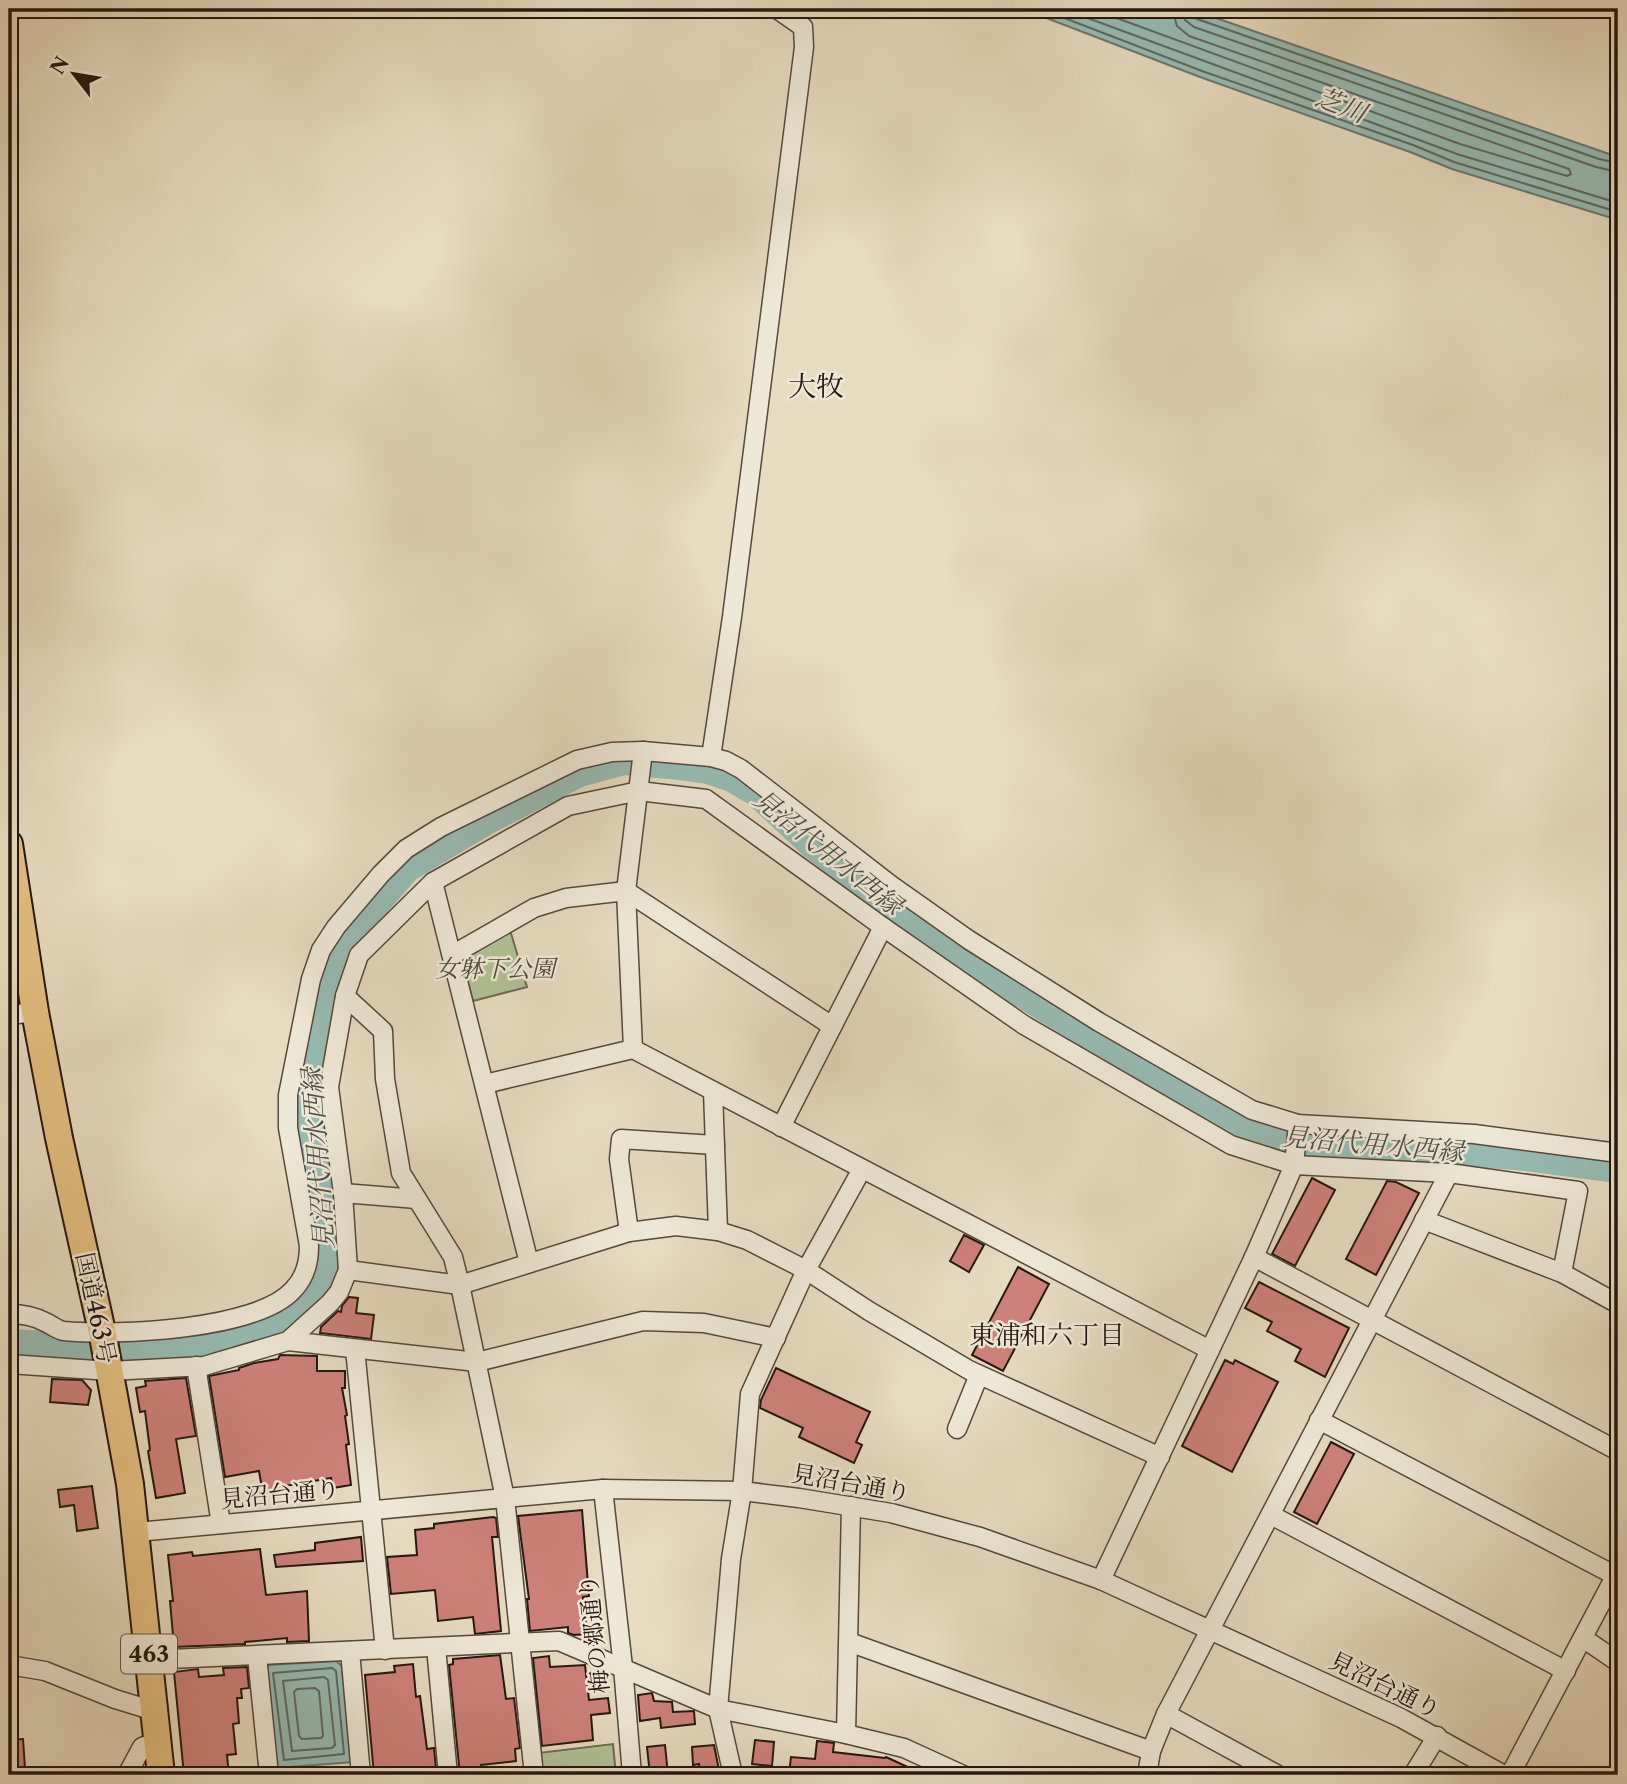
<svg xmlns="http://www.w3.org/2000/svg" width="1627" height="1784" viewBox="0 0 1627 1784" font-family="'Libre Caslon Text','Noto Serif JP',serif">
<rect width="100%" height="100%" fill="#e7dbc0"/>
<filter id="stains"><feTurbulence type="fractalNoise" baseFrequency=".00286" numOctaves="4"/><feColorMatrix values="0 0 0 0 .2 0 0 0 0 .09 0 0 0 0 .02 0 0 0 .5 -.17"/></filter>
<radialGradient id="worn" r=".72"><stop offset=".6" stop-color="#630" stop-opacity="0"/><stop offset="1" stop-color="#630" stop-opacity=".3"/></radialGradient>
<g fill="#b1c196" stroke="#6c6c53" stroke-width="2">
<polygon points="510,930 527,987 473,1001 462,961"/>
<polygon points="613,1744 616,1775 541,1775 538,1753"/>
</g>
<g fill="#97bbb3" stroke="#6a7972" stroke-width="2">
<polygon points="1023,9 1190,9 1618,157 1618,220 1452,169 1410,152 1200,77"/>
<polygon points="336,1661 342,1666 353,1762 277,1768 265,1671 269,1665"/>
</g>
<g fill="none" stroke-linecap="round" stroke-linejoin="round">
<g stroke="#5e6962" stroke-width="2">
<polyline points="1041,9 1202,71 1413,145 1454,162 1618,212"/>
<polyline points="1063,9 1457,154 1618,203"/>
<polyline points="1092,9 1460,144 1567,176 1571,174 1569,169 1189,36 1177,26 1172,9"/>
<polyline points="1182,9 1185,20 1194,27 1596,167 1618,172"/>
<polyline points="1191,9 1192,15 1197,19 1599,159 1618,163"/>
<polygon points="332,1668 336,1671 344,1754 284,1760 273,1673"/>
<polygon points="324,1677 328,1680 335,1745 332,1748 292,1751 283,1681"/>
<polygon points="315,1688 319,1691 323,1736 321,1738 302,1739 299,1736 294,1692 297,1689"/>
</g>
<polyline stroke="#97bbb3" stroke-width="30" points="9,1344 143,1350 201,1342 242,1332 290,1315 309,1300 323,1279 328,1244 324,1206 310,1128 308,1072 316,1018 326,979 340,943 407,867 484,821 579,772 624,760 670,764 708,769 732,777 756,791 812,843 880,897 951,949 1125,1056 1258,1131 1279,1139 1517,1155 1618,1168"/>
</g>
<g fill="#cd817a" stroke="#261710" stroke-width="2">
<polygon points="1312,1178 1335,1190 1295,1266 1272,1254"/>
<polygon points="1387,1181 1396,1182 1419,1193 1376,1275 1346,1259"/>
<polygon points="964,1235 984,1245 969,1272 950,1261"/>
<polygon points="1018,1267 1049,1284 1003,1371 972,1355"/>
<polygon points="1259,1282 1349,1328 1325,1377 1295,1361 1301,1349 1267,1331 1272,1322 1245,1308"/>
<polygon points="349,1297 358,1298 356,1313 374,1315 371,1339 320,1333 321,1327 338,1311 341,1312 342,1306"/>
<polygon points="280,1355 317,1356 317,1371 345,1371 345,1388 342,1388 347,1415 345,1416 349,1444 346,1445 351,1485 333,1488 331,1478 279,1487 280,1491 263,1494 259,1471 225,1477 209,1376 239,1370 239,1368 254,1363 278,1359"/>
<polygon points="1225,1360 1233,1364 1235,1360 1278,1382 1232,1472 1182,1446"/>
<polygon points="776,1368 870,1412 856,1442 862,1445 854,1463 799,1437 803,1428 760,1408 761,1400"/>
<polygon points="186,1378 196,1436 176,1439 185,1493 156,1498 148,1451 150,1450 145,1411 140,1412 136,1388 146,1386 145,1381"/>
<polygon points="52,1379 82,1380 91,1390 88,1405 50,1402"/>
<polygon points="1331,1442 1354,1454 1317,1524 1294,1512"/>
<polygon points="92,1486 98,1528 77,1531 74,1505 60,1507 58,1490"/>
<polygon points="582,1510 589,1596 583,1597 587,1634 574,1635 568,1633 568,1627 530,1631 527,1599 529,1599 518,1516"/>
<polygon points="493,1517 496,1518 498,1537 492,1537 501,1631 475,1634 473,1617 438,1621 435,1590 391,1594 387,1557 417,1555 415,1530 434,1528 434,1524"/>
<polygon points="361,1537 363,1561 276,1567 274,1555 315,1550 315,1543"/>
<polygon points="260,1549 266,1595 307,1591 309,1641 287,1642 287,1638 245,1642 245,1644 174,1647 170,1601 173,1601 168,1555 192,1552 193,1556"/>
<polygon points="500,1655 506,1699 514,1698 520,1748 515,1749 516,1761 481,1765 482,1775 460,1775 449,1665 453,1664 453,1659"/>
<polygon points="549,1656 550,1667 585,1665 589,1700 608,1698 610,1713 591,1715 593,1740 542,1746 533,1658"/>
<polygon points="413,1664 416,1697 420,1696 427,1749 434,1748 436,1769 374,1775 365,1675 395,1672 394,1666"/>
<polygon points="247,1667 249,1688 241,1689 242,1698 237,1698 239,1723 233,1724 236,1754 227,1755 229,1775 184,1775 174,1672 198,1669 199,1677 224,1675 223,1668"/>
<polygon points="652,1693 654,1701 672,1702 673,1712 694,1711 695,1724 661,1728 660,1718 640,1721 638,1695"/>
<polygon points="23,1739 25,1768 22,1768 22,1775 9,1775 9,1740"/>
<polygon points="755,1740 774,1742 772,1766 752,1764"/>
<polygon points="817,1741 834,1743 833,1752 885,1758 886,1757 925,1775 789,1774 791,1757 815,1759"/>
<polygon points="665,1745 668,1775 650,1775 647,1747"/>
<polygon points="714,1745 720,1775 700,1775 699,1764 693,1765 692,1747"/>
</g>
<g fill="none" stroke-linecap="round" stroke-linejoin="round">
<defs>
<g id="minor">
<polyline points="711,757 732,617 804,47 803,27 777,9"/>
<polyline points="433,882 529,1263"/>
<polyline points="452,955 534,908 566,898 626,891 832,1026"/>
<polyline points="345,996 383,1031 385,1079 401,1173 453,1257 460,1285 505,1498 534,1775"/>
<polyline points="9,1015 35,1012"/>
<polyline points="633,1049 626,891 643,751"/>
<polyline points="485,1084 633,1049 1210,1350"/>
<polyline points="713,1091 718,1231"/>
<polyline points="781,1127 883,927"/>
<polyline points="343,1193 417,1199"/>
<polyline points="1424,1220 1562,1273 1618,1304"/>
<polyline points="629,1232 619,1159 621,1139 715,1145"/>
<polyline points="1254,1257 1618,1451"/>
<polyline points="348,1270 460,1285 629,1232 676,1226 718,1231 747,1240 806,1270 869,1311 969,1370 1160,1457"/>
<path d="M9,1314C21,1314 34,1316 45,1322C52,1325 57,1330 64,1331C116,1336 257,1330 293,1290C305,1278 309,1263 309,1246L288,1128V1095L311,979L321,950L336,927L381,874L406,849L441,827L577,760L612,752L643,751L711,757L726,761L741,769L891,885L969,940L1099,1022L1252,1110L1298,1124L1474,1134L1618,1153"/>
<polyline points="288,1341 477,1362 643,1321 704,1323 776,1338"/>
<polyline points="355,1349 385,1650"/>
<polyline points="9,1364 110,1371 204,1366 288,1341 330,1303 339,1292 348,1270 343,1193 329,1087 345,996 359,955 433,882 568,806 639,791 706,799 883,927 1024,1025 1231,1145 1294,1165 1449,1173 1578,1191 1562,1273"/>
<polyline points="196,1366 221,1524"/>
<polyline points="1319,1420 1616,1576"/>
<polyline points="957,1429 979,1375"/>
<polyline points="603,1489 623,1667 632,1775"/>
<polyline points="1271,1515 1566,1671"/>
<polyline points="137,1532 603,1489 742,1491 799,1498 891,1513 980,1537 1101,1580 1401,1718 1504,1775"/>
<polyline points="1101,1580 1254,1257 1294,1165 1298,1124"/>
<polyline points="1583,1638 1618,1662"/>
<polyline points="849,1642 1151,1751"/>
<polyline points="436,1647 448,1775"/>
<polyline points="350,1651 361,1775"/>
<polyline points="257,1656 269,1775"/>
<polyline points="149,1660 559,1641 718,1709 846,1734 904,1748 963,1775"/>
<polyline points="9,1665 45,1671 115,1699 154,1711"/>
<polyline points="1166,1714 1278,1775"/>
<polyline points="846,1734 851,1506"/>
<polyline points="127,1775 142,1747 157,1741"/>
<polyline points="733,1775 718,1709 731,1559 742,1491 750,1394 806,1270 862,1169"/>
<polyline points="1147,1775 1151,1751 1166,1714 1449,1173"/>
<polyline points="1413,1775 1437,1736"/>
<polyline points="1510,1775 1618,1571"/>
</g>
<polyline id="highway" points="9,844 35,1012 59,1138 103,1336 130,1484 161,1775"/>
</defs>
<use href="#minor" stroke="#56483c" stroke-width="21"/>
<use href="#highway" stroke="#261710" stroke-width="30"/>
<use href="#minor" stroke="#efe8d6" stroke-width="18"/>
<use href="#highway" stroke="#e4be80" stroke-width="26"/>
</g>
<g text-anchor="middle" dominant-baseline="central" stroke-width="5" stroke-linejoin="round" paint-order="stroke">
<rect fill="#efe8d6" stroke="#62564b" stroke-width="2" x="121" y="1634.5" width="56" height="39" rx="5"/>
<g font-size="23" font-weight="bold" fill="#261710">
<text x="149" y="1654">463</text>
</g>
<g font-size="24" font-style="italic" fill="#504a38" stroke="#efe8d6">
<text x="495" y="968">女躰下公園</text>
</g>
<g font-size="24" fill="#261710" stroke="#efe8d6">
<text transform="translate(96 1308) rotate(78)">国道463号</text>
<text transform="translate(851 1483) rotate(10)">見沼台通り</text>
<text transform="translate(280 1494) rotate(-5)">見沼台通り</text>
<text transform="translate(594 1634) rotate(-96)">梅の郷通り</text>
<text transform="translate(1385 1685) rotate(26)">見沼台通り</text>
</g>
<g font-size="26" font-style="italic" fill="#4e5049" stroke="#efe8d6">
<text transform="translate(1341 105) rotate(21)">芝川</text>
<text transform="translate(828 852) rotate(39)">見沼代用水西縁</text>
<text transform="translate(1373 1144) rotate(5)">見沼代用水西縁</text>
<text transform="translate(318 1159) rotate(-94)">見沼代用水西縁</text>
</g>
<g font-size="26" fill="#261710" stroke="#efe8d6">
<text x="1047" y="1335">東浦和六丁目</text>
</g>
<g font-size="28" fill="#261710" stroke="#efe8d6">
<text x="816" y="386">大牧</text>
</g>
</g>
<rect width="1627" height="1784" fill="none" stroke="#e7dbc0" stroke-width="35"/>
<rect x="10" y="10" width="1606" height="1763" fill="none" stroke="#261710" stroke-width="3.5"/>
<rect x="18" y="18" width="1592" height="1749" fill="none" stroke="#261710" stroke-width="2"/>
<g transform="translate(74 74) rotate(301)" stroke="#efe8d6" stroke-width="5" paint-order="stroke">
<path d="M0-5L12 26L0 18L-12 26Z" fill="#261710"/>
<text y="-10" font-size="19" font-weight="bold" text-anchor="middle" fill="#261710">N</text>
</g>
<rect width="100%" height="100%" filter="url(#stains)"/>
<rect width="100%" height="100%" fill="url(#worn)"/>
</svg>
